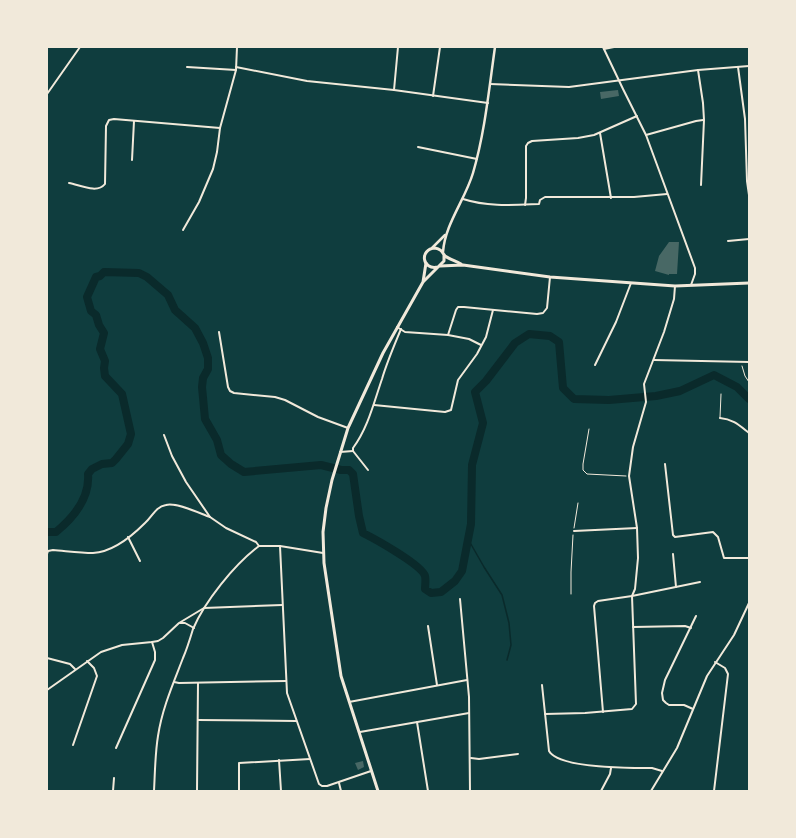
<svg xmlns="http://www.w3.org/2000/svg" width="796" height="838" viewBox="0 0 796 838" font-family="'Public Sans',sans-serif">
<rect width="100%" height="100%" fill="#0f3d3e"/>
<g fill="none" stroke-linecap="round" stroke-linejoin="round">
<polyline stroke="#0a2a2b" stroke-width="1.5" points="468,539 484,567 502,595 509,623 511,645 507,660"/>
<path stroke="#0a2a2b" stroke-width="8" d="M47,532H56C73,518 90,498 88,474L92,469L102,464L112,463L116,459L128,444L131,434L122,394L105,376L104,368L105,361L100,349L104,333L99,325L96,315L91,311L87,297L96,277L100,276L104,272L139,273L147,277L168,295L175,310L195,328L203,343L208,358V369L203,378L202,387L205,419L217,440L221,455L231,464L244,472L321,465L341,470H349L353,474L359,516L363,533C375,539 422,565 425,576C426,580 425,586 425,589L431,593L441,592L455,581L462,571L471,524L472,465L483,423L475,392L486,381L515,343L529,334L550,336L559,342L563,388L574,399L609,400L656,396L680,391L714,375L737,387L749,399"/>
</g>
<g fill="#486865">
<polygon points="618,90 619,96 601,99 600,92"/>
<polygon points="669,242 679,242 677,274 669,274 669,275 655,271 659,256"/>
<polygon points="363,761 364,767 358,770 355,763"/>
</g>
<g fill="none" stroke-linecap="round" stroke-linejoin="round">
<g stroke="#f1e9da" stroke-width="1">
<polyline points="742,366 745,376 749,382"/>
<polyline points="589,429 583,464 583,470 587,474 626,476"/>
<polyline points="574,528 578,503"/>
<polyline points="571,594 571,572 573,535"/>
</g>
<polyline stroke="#f1e9da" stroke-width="1" points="720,418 721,394"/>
<g stroke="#f1e9da" stroke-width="2">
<polyline points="603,47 623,89 646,135 695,268 695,274 691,285"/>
<polyline points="604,49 614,47"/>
<polyline points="187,67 236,70"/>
<polyline points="236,67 307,81 394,90 488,103"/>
<polyline points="738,67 745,119 747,181 749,195"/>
<polyline points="698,70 703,103 704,120 701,185"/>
<polyline points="490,84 569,87 698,70 749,66"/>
<polyline points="394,90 398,47"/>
<polyline points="47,94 80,47"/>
<polyline points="433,96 440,47"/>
<polyline points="600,133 611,198"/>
<polyline points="646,135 696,121 703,120"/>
<polyline points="418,147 477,159"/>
<polyline points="132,160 134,121"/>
<path d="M69,183C80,185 97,194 105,184L106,126L109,120L114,119L220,128"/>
<path d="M463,199C488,207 513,205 539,204L540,200L545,197H634L667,194"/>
<polyline points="525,205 526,198 526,146 528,143 532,141 578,138 594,135 637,116"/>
<polyline points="183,230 199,202 213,169 217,152 220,128 236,70 237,47"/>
<polyline points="728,241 749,239"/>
<polyline points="397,327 405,332 448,335 469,339 481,345"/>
<polyline points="219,332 228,387 230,391 234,393 275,397 285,400 318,417 348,428"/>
<polyline points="448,335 456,310 458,307 464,307 537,314 543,313 547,308 550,277"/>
<polyline points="654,360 749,362"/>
<polyline points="595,365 616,322 631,283"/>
<polyline points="374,405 445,412 451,410 458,380 477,354 486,337 493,310"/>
<path d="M720,418C733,419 740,426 749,433"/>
<polyline points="164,435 172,456 186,482 210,517 226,528 256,542 259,546"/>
<path d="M353,451V448C368,428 374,402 382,379C387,362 394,346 401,329"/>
<polyline points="353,451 368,470"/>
<polyline points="340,452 353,451"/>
<polyline points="665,464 673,535 675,537 713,532 718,537 724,558 749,558"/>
<polyline points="574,531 637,528"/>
<polyline points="128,537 140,561"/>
<polyline points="259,546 280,546 323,553"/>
<polyline points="280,546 287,693 319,784 322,786 327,786 371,771"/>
<path d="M47,554L48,551L53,550C66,551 80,553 93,553C113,552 132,536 145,523C153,516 155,507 166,505C176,502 199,513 210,517"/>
<polyline points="673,554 676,587"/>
<polyline points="460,599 469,697 470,791"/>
<polyline points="180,623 185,623 194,628"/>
<polyline points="428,626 437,685"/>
<polyline points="633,627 685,626 691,628"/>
<polyline points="47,658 70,664 75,669"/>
<polyline points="174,682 179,683 286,681"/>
<path d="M542,685L549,751C559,769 632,768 652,768L662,771"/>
<polyline points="47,690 101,652 122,645 152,642 158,641 163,638 179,623 204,608 282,605"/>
<polyline points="349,702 467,680"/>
<polyline points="693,709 684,705 669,705 666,703 663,700 662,693 665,680 696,616"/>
<polyline points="603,712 594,606 595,603 598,601 632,596 700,582"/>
<polyline points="545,714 585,713 632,709 636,704 632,596 635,589 638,558 637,528 629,476 633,447 646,402 644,384 664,332 674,299 675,286"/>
<polyline points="198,720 296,721"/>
<polyline points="417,722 428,791"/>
<polyline points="360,732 469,713"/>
<polyline points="73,745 97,676 94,668 87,661"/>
<polyline points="116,748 155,660 155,652 152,642"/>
<polyline points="471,758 479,759 518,754"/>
<polyline points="279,760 281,791"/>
<polyline points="339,783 341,791"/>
<polyline points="113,791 114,778"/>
<path d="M154,791C155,773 155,754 158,736C162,709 173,684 183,658C187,649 190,639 193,629C205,601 234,565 259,546"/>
<polyline points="197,791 198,683"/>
<polyline points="239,791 239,763 310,759"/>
<polyline points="601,791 610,774 611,768"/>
<polyline points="651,791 677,748 707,676 734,635 749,603"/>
<polyline points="714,791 728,674 725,668 715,662"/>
</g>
<g stroke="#f1e9da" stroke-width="2.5">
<polyline points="432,248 445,235"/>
<path d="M443,252C445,224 465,200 473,173C485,132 489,89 495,47"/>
</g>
<g stroke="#f1e9da" stroke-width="3">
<path d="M444,255V261L438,267C422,271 419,249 435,248C441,249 442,252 445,256C449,259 456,261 461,264"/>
<polyline points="440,266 463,265 550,277 675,286 749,283"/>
<polyline points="424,281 437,268"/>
<polyline points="378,791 341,676 324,563 323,532 326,508 332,480 348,428 383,353 423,282 426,263"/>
</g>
</g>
<rect width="796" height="838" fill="none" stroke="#f1e9da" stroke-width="96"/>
</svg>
